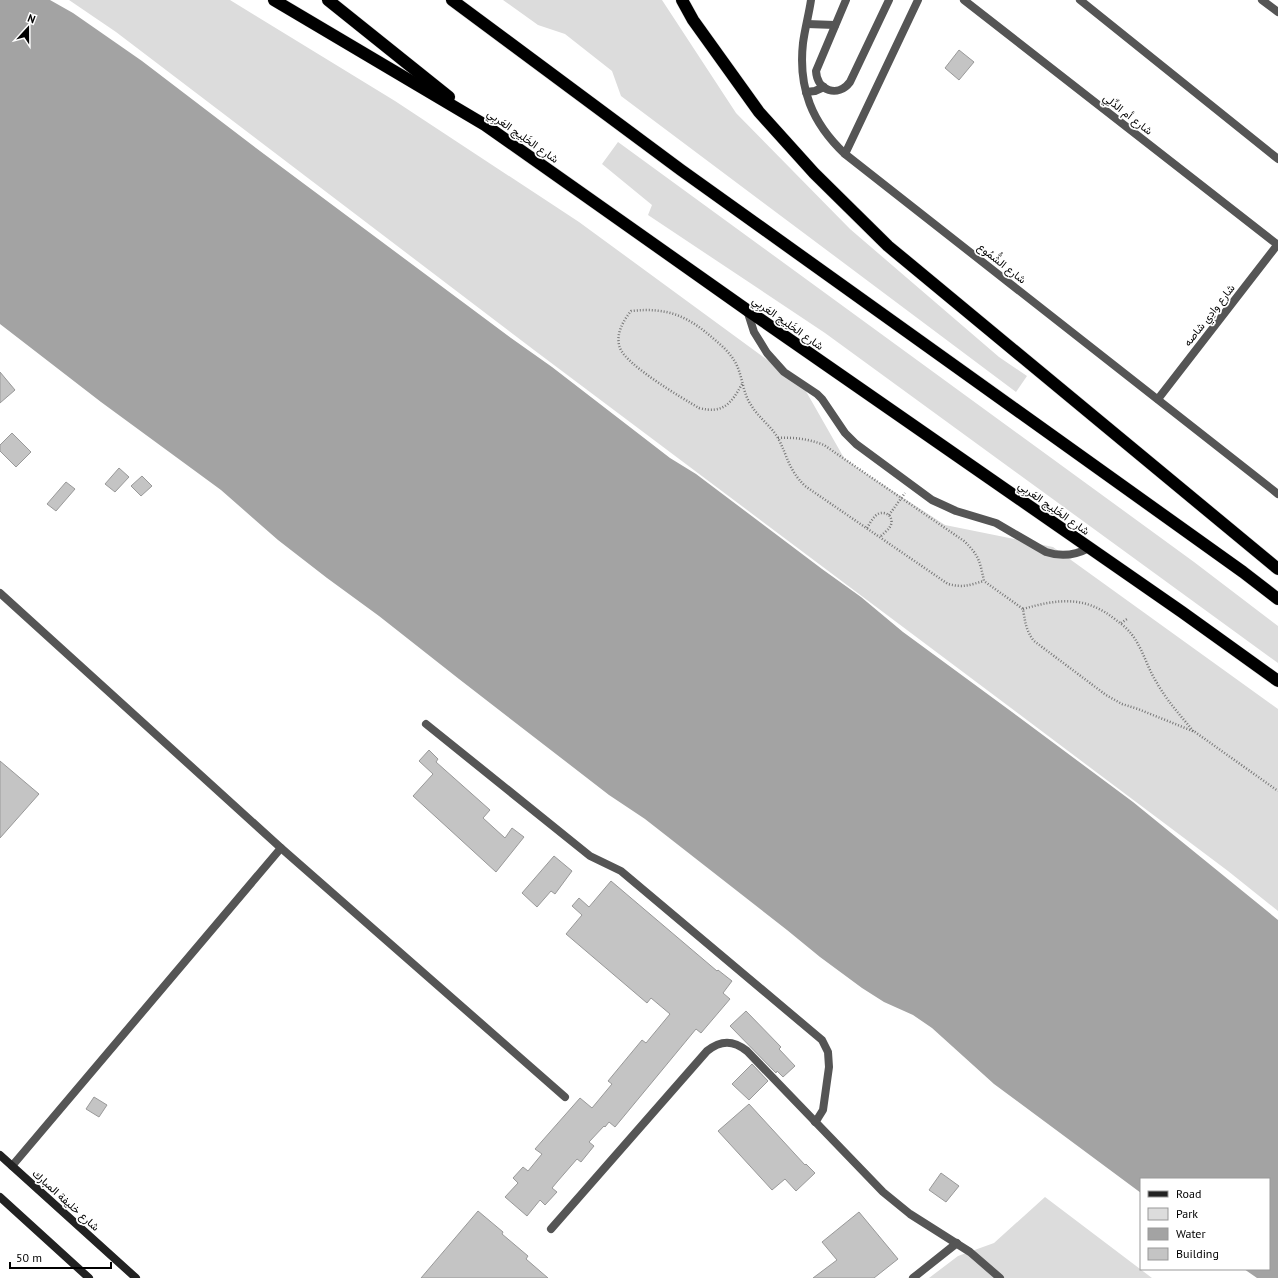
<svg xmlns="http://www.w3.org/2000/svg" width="1278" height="1278" viewBox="0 0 1278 1278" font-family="'PT Sans',Vazirmatn,sans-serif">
<rect width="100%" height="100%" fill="#fff"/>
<g fill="#dcdcdc">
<polygon points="69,0 230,0 395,101 579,222 803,386 844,458 859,469 945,525 1053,547 1278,709 1278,911 1228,871 534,350 116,32"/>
<polygon points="503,0 662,0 736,113 850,229 999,357 1027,376 1016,392 621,96 612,71 565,34 538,25"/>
<polygon points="618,142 1194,562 1278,626 1278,663 1072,513 825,333 648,215 652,205 602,164"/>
<polygon points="1045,1197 1152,1278 929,1278 958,1256 994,1243"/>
</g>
<polygon fill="#a3a3a3" points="0,0 50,0 73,13 142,61 264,154 511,338 552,367 670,458 696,474 822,569 861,597 903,632 948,665 1012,712 1133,802 1278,920 1278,1278 1257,1278 1244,1269 1269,1269 1269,1179 1141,1179 1141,1193 994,1084 932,1028 913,1015 884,1002 862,988 820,957 787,930 645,819 609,795 459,679 379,616 327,578 278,540 221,490 101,402 0,324"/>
<g fill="#c4c4c4" stroke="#999">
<polygon points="959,50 974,62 959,80 945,68"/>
<polygon points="0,372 15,390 0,403"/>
<polygon points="12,433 31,452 16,467 0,451 0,445"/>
<polygon points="119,468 129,477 115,492 105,484"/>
<polygon points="142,476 152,486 141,496 131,486"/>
<polygon points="66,482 75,489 56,511 47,504"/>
<polygon points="429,750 438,759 436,762 490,810 483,818 505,838 512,828 524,837 496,872 413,796 433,774 419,761"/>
<polygon points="0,761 39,794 0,838"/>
<polygon points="554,856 572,871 555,894 551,891 537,907 522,893"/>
<polygon points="611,881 717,971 718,970 732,981 723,993 730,999 701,1033 696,1029 615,1127 609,1122 605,1127 604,1126 589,1142 594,1146 581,1162 577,1159 557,1182 552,1188 557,1192 545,1205 540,1200 527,1216 505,1197 518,1183 513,1178 523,1167 528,1171 542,1154 535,1149 580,1098 592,1108 612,1084 608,1081 642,1040 646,1043 670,1014 651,998 647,1003 566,934 582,915 572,906 579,898 589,907"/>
<polygon points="746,1011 781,1047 779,1049 795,1066 783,1077 777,1071 776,1073 730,1026"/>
<polygon points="752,1064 768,1081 749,1100 732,1084"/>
<polygon points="94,1097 107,1105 99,1117 86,1109"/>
<polygon points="749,1104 805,1165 806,1164 815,1173 796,1191 785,1179 772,1190 718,1131"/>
<polygon points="941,1173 959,1186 946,1202 929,1190"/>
<polygon points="478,1211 503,1232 502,1234 528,1256 526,1259 548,1278 421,1278"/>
<polygon points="859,1212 898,1259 874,1278 813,1278 837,1260 822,1242"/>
</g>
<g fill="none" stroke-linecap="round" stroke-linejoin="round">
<defs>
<g id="highway">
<polyline points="274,0 485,125 747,310 1182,612 1278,681"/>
<polyline points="328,0 449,97"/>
<polyline points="452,0 681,170 1243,572 1278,599"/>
<polyline points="682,0 693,20 759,112 814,173 888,246 1278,569"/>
</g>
</defs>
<use href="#highway" stroke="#dbdbdb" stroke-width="13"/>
<g stroke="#777" stroke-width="2.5" stroke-dasharray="1 2" stroke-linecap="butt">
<path d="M742,384C731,404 723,414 699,408C682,398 626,365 620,348C615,335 623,321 631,311C668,307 688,316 715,340C725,348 735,358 739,371C743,382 744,395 751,405C758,417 771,426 778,438C788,457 788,469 805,486L948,584C964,588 969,585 984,581"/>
<path d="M778,438C794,437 809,439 824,445L964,541C979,555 980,562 984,581L1023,609C1025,621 1026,631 1034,641L1106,695L1122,704L1138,709L1195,732L1278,791"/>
<polyline points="889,515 905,493"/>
<path d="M867,528C872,520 877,508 889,515C896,525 887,530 880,537"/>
<path d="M1023,609C1058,599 1085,595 1116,620C1123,625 1130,631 1135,639C1144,653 1148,669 1157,683C1167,701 1181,716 1194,732"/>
<polyline points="1121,623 1127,619"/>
</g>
<g stroke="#555" stroke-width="8">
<path d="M846,0L816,71C817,91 838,98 850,82L889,0"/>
<polyline points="1262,0 1278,12"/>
<polyline points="807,24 835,25"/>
<polyline points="806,92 815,91 824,87"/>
<path d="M747,310L754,332L767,353L784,372L817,394L822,399L845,433L856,444L932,500L956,511L996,523L1046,552C1061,557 1074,556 1089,548"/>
<polyline points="0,593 281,848 565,1097"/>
<polyline points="426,724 590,856 621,871 822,1040 828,1052 829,1067 823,1110 818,1118 815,1122"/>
<polyline points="12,1166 281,848"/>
<path d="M551,1229L707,1051C721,1040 733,1040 747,1051L883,1192L910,1214L970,1252L1000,1278"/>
<polyline points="913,1278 957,1243"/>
</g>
<g stroke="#555" stroke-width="8">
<path d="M811,0C809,14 805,28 803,43C798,88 812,123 845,154L1278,494"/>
<polyline points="964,0 1278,245"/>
<polyline points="1080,0 1278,159"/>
<polyline points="845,154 918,0"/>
<polyline points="1158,399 1278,244"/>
</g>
<g stroke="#222" stroke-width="8">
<polyline points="0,1155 136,1278"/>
<polyline points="0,1197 89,1278"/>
</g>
<use href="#highway" stroke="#000" stroke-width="12"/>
</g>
<g text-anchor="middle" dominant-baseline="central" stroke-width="3.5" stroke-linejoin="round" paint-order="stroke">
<g font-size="11" fill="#000" stroke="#fff">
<text transform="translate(1128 114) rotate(38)">شارع أم الدِّلِي</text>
<text transform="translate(523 136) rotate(35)">شارع الخَلِيج العَربِي</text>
<text transform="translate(1002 263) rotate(38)">شارع الشُّمُوع</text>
<text transform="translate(1209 315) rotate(-52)">شارع وادِي شاصه</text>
<text transform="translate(788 323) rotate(35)">شارع الخَلِيج العَربِي</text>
<text transform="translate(1054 508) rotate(35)">شارع الخَلِيج العَربِي</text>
<text transform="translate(66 1200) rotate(42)">شارع خليفة المبارك</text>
</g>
</g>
<rect x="1140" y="1178" width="130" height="92" fill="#ffffff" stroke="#999999"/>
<rect x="1148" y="1191" width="20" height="6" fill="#222222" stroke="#999999"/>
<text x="1176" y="1198" font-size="12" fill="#000000">Road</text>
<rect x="1148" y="1208" width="20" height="12" fill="#dcdcdc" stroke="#999999"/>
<text x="1176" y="1218" font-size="12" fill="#000000">Park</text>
<rect x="1148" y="1228" width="20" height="12" fill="#a3a3a3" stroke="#999999"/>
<text x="1176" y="1238" font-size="12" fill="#000000">Water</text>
<rect x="1148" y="1248" width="20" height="12" fill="#c4c4c4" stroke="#999999"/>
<text x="1176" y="1258" font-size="12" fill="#000000">Building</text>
<g transform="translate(28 28) rotate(21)" stroke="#ffffff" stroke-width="3" paint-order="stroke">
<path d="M0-3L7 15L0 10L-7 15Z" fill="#000000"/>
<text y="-6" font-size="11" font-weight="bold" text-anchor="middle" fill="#000000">N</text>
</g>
<path d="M10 1262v6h101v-6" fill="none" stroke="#000000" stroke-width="2"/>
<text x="16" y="1262" font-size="12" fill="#000000" stroke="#ffffff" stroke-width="3" paint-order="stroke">50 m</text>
</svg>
